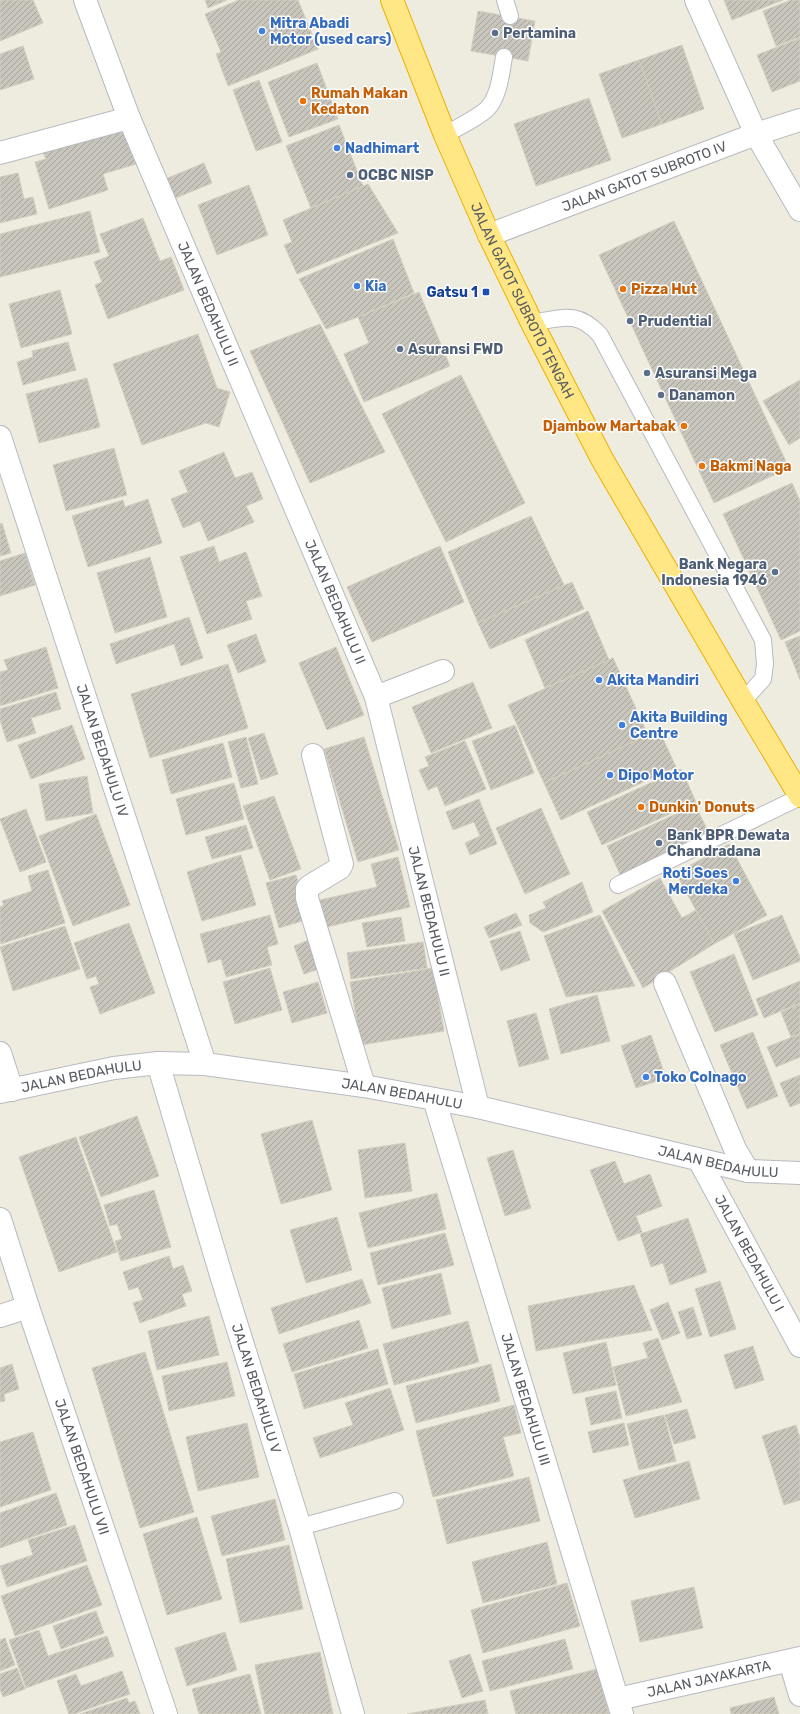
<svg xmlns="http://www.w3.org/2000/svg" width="800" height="1714" viewBox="0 0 800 1714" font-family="Rubik,sans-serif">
<defs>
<pattern id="building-hatch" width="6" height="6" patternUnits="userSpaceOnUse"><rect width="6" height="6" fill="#c8c5bc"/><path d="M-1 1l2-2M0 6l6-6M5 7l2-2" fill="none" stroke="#a5a39c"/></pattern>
</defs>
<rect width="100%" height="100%" fill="#eeebdf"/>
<g fill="url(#building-hatch)" stroke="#d3cdbd">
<polygon points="0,0 33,0 43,23 0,41"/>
<polygon points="205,0 227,0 208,8"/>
<polygon points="239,0 298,0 318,49 228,86 216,54 221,52 205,14"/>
<polygon points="724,0 783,0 732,20"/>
<polygon points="791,0 800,0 800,37 776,46 763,11"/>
<polygon points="478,11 535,21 528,61 471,51"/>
<polygon points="800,38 800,81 772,92 757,55"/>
<polygon points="682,45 704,109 662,124 639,60"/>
<polygon points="23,46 34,79 0,90 0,54"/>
<polygon points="639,60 662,124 622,138 599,74"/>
<polygon points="317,63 338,119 289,137 268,82"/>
<polygon points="259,80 282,142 256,151 233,90"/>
<polygon points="589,98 611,160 536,186 514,124"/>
<polygon points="339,125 363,186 311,208 286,146"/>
<polygon points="124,127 136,164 103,174 108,190 49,209 35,162 46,159 43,152"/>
<polygon points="204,163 212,183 171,200 163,180"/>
<polygon points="18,173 24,199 33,197 37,214 0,223 0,177"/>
<polygon points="368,184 398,233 297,274 284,245 292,242 283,220"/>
<polygon points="249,185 268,235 217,255 198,205"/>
<polygon points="90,211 100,252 0,277 0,234"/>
<polygon points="143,218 160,261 171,257 184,290 108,319 95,285 102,282 94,262 109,256 100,234"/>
<polygon points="674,221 789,468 714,503 599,255"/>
<polygon points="393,239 414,293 358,317 326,329 299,279"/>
<polygon points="60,290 72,334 21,348 9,304"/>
<polygon points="419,292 450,366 364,402 344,354 369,343 358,317"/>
<polygon points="320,324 385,452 310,483 250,351"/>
<polygon points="198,334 217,388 230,392 219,427 206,423 142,445 113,364"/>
<polygon points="68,342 76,370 23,385 17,362 33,357 32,351"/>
<polygon points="461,375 525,503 446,542 382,414"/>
<polygon points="87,378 100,427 39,443 26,394"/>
<polygon points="800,380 800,438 789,445 763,401"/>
<polygon points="114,448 127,495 66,511 53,465"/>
<polygon points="224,452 235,478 252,472 263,499 246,506 254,522 208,541 200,521 183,528 171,499 188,492 179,471"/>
<polygon points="792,483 800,501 800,631 781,640 723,514"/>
<polygon points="148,499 162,543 88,567 72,516 123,500 125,507"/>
<polygon points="531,516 564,585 478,623 448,552"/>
<polygon points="2,523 11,553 0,556 0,524"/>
<polygon points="214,546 219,562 246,552 262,596 246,601 252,619 207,634 180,557"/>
<polygon points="440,546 464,602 372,642 347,587"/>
<polygon points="25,553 35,585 0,596 0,561"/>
<polygon points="150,557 167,617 115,633 97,573"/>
<polygon points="572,582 584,609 490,649 478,623"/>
<polygon points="588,611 609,660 545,688 525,640"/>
<polygon points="189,617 203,658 181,666 174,644 116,664 110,644"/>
<polygon points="256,634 266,662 238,673 227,645"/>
<polygon points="800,636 800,680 785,642"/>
<polygon points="46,647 58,688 0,706 0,672 8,670 4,660"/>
<polygon points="336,647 364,715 327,730 299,663"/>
<polygon points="613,658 648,735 544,783 508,705"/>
<polygon points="228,664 248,728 150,758 131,694"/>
<polygon points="473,682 492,728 431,753 412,707"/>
<polygon points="56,692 61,709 31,718 36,733 7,742 0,720 0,709"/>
<polygon points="72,725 85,759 31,779 18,745"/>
<polygon points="515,725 534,773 491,790 472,741"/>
<polygon points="659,730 676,767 561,820 544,783"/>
<polygon points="264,733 278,774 261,780 248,738"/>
<polygon points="246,737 258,784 241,788 228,742"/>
<polygon points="364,737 399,850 358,862 324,749"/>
<polygon points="465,741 486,789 445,806 437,786 428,790 419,770 429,766 425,757"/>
<polygon points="223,743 232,777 171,794 162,760"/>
<polygon points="681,769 696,802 602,845 587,812"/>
<polygon points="87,776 93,813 46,821 39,784"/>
<polygon points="234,783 244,819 186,835 176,799"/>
<polygon points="274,796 301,869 270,880 243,806"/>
<polygon points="479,799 497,844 470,855 465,843 480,836 474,822 453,830 446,812"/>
<polygon points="695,805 712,839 623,881 607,846"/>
<polygon points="541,808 570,874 525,894 496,828"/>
<polygon points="26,809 46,862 20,872 0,819"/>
<polygon points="96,814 130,905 73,926 39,836"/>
<polygon points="246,825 253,848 212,859 205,837"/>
<polygon points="729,844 767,915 714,944 676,873"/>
<polygon points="241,855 256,905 202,921 187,872"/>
<polygon points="398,857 410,907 327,927 320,900 377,887 371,864"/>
<polygon points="48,870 65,923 1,944 0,940 0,907 4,905 2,901 32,891 28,876"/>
<polygon points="296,875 309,919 279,928 266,883"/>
<polygon points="660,878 682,918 696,910 714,944 643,988 602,911"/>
<polygon points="582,882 593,912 543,932 530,923 529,915 546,908 543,902"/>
<polygon points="516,913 522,925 489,938 484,927"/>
<polygon points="270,915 278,944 267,947 272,965 226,977 221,959 208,963 200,934"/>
<polygon points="600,915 635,986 566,997 544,936"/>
<polygon points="782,915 800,957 800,961 753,980 734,934"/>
<polygon points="401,917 405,941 367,947 362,923"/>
<polygon points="129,923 155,993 100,1014 90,987 99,984 96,976 87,979 74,943"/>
<polygon points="65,926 80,969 13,991 0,947"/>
<polygon points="520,931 530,960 501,971 490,941"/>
<polygon points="309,940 319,969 304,974 294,946"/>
<polygon points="423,942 427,968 351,979 347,953"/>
<polygon points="734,954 758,1015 715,1032 690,972"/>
<polygon points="270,968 282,1010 235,1024 223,982"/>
<polygon points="433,968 444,1031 361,1045 350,982"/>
<polygon points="800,981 800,1003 764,1018 756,999"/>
<polygon points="318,982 327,1013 292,1023 283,992"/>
<polygon points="597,995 610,1041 561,1054 549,1009"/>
<polygon points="800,1004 800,1033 791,1037 781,1012"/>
<polygon points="536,1013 549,1059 519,1067 507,1021"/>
<polygon points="753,1032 778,1096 747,1109 720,1045"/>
<polygon points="800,1034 800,1057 776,1067 767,1047"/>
<polygon points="651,1035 666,1078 636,1088 621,1046"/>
<polygon points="800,1075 800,1103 790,1107 780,1083"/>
<polygon points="137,1116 159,1176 101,1197 79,1137"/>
<polygon points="312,1120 332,1190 281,1204 261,1134"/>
<polygon points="76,1137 117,1252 59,1272 19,1157"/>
<polygon points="405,1143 412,1191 365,1198 358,1150"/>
<polygon points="513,1150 531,1208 505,1216 487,1158"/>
<polygon points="615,1161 624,1184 650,1174 662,1206 636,1216 642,1232 618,1241 590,1170"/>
<polygon points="154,1190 171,1247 121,1261 115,1241 122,1239 117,1224 110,1226 104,1205"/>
<polygon points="437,1193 446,1229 368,1248 359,1213"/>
<polygon points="337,1217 352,1270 306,1283 290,1230"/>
<polygon points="688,1218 707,1272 670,1285 663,1263 651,1267 640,1234"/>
<polygon points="445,1233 454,1265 378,1285 370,1253"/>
<polygon points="169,1256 173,1269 183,1265 192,1291 182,1294 186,1306 140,1323 133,1303 143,1300 138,1287 129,1290 123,1272"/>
<polygon points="441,1273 451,1314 392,1329 382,1288"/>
<polygon points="362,1279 371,1303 279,1334 271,1308"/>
<polygon points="720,1281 736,1329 710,1337 695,1289"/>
<polygon points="634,1285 652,1330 536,1351 528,1306"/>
<polygon points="668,1302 680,1333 662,1340 650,1310"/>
<polygon points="693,1307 702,1335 687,1339 678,1312"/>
<polygon points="209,1316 219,1355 157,1370 148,1331"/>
<polygon points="359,1320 368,1348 292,1372 283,1344"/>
<polygon points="468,1321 479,1362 394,1385 383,1344"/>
<polygon points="658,1338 682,1402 626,1416 613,1367 648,1358 643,1343"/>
<polygon points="606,1342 616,1385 573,1394 563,1353"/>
<polygon points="753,1346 764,1380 735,1389 724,1355"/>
<polygon points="378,1349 388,1384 304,1409 294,1374"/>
<polygon points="145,1352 194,1512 140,1528 92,1368"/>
<polygon points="227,1362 235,1396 169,1411 162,1376"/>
<polygon points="12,1364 19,1389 4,1394 5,1401 0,1402 0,1368"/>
<polygon points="491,1364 500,1401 416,1423 406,1386"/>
<polygon points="390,1388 404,1430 320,1458 313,1438 353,1425 345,1403"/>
<polygon points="616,1391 622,1418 591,1425 585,1398"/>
<polygon points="514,1405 521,1433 503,1437 514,1476 433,1497 416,1431"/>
<polygon points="687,1409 696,1438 674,1444 665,1415"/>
<polygon points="664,1415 676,1461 639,1470 627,1424"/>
<polygon points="247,1423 259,1477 198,1491 186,1437"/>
<polygon points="624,1423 629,1445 593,1453 588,1432"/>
<polygon points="796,1425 800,1438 800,1500 784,1505 762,1436"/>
<polygon points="33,1432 51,1490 0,1507 0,1442"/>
<polygon points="689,1461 700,1499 635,1518 623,1480"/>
<polygon points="529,1477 540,1521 447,1544 436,1500"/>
<polygon points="56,1493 67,1525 0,1548 0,1513"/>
<polygon points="275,1499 285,1540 222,1556 211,1516"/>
<polygon points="197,1517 222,1599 167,1615 143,1534"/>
<polygon points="75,1525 87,1561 7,1587 0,1566 33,1555 28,1540"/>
<polygon points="547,1542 557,1584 483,1603 472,1562"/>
<polygon points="289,1545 303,1609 240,1623 226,1559"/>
<polygon points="87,1565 102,1605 15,1636 1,1596"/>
<polygon points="567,1583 580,1626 483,1653 471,1610"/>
<polygon points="694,1587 703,1628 640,1642 631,1601"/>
<polygon points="96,1611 104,1633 61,1649 53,1626"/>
<polygon points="39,1630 48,1656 107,1636 114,1656 26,1688 9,1640"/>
<polygon points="225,1632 237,1670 187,1686 175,1648"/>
<polygon points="5,1638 15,1665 0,1671 0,1640"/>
<polygon points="565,1639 573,1669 490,1691 482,1661"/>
<polygon points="320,1652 333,1714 265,1714 255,1665"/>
<polygon points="470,1654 483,1691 462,1698 449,1661"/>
<polygon points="17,1668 25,1689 3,1697 0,1689 0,1674"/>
<polygon points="597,1669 609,1714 516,1714 510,1691"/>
<polygon points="122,1671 130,1694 74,1714 69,1714 57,1681 76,1674 81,1686"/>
<polygon points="250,1674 261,1714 199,1714 192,1689"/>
<polygon points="774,1697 779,1714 731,1714 730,1708"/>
<polygon points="127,1698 129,1703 135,1701 140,1714 80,1714"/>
<polygon points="485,1700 488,1714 407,1714"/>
</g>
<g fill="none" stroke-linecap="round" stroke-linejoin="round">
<defs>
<g id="lane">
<polyline points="505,0 510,16"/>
<path d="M445,135C458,127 474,120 486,110C499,98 501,74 504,57"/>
<path d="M532,323C562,318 577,310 600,335L763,640L765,664L763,679L743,701"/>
<polyline points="618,885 800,797"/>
<polyline points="300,1527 395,1501"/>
</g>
<g id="street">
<path id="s1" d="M85,0L129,118L376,697L478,1107"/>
<polyline points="696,0 756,134 800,210"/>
<polyline points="0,153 129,118"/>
<path id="s2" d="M489,235L756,134L800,120"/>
<path id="s3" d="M0,437L205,1064"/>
<polyline points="376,697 443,671"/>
<polyline points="313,755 342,864 340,868 310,886 307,889 307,898 364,1086"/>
<polyline points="665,983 735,1149 748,1171"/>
<polyline points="0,1053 12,1090"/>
<path id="s4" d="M158,1063L221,1275L300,1527L353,1714"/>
<path id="s5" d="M0,1092L114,1068L158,1063L205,1064L364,1086L478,1107L748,1171L800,1173"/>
<path id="s6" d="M434,1099L622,1714"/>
<path id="s7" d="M699,1160L800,1346"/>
<path id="s8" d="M0,1219L28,1307L166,1714"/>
<polyline points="0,1316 28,1307"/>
<polyline points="790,1661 800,1695"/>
<path id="s9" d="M618,1699L800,1658"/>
</g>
<g id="highway">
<path id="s10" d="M392,0L445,135L489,235L532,323L602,459L743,701L800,796"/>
</g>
</defs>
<use href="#lane" stroke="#b8bac1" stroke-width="18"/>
<use href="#street" stroke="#b8bac1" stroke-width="24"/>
<use href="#highway" stroke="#edb100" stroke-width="24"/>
<use href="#lane" stroke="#fff" stroke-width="16"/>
<use href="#street" stroke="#fff" stroke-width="22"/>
<use href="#highway" stroke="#ffe785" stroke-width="22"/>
</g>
<g fill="#3f7fe0" stroke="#fff" stroke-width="1.5">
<circle cx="262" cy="31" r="4"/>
<circle cx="337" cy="148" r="4"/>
<circle cx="357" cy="286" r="4"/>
<circle cx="599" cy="680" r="4"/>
<circle cx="622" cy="725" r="4"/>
<circle cx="610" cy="775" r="4"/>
<circle cx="736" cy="881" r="4"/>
<circle cx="646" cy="1077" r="4"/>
</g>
<g fill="#5c6f8a" stroke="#fff" stroke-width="1.5">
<circle cx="495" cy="33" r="4"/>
<circle cx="350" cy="175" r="4"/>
<circle cx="630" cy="321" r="4"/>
<circle cx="400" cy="349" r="4"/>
<circle cx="647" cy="373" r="4"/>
<circle cx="661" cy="395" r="4"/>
<circle cx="775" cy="572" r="4"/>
<circle cx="659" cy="843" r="4"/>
</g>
<g fill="#e8710a" stroke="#fff" stroke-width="1.5">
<circle cx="303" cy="101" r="4"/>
<circle cx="623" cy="289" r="4"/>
<circle cx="684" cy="426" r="4"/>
<circle cx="702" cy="466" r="4"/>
<circle cx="641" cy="807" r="4"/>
</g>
<rect fill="#1a4fb4" stroke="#fff" stroke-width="1.5" x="482" y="288" width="8" height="8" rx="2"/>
<g text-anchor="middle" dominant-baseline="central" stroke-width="3" stroke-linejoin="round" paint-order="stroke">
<g font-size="14" font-weight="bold" fill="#366cbe" stroke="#fff" text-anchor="start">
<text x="270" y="23">Mitra Abadi<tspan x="270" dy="16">Motor (used cars)</tspan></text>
<text x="345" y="148">Nadhimart</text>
<text x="365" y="286">Kia</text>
<text x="607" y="680">Akita Mandiri</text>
<text x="630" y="717">Akita Building<tspan x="630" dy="16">Centre</tspan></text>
<text x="618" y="775">Dipo Motor</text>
<text x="728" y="873" text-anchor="end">Roti Soes<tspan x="728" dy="16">Merdeka</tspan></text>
<text x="654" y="1077">Toko Colnago</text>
</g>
<g font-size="14" font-weight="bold" fill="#4e5e75" stroke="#fff" text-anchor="start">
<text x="503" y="33">Pertamina</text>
<text x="358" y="175">OCBC NISP</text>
<text x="638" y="321">Prudential</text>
<text x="408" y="349">Asuransi FWD</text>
<text x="655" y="373">Asuransi Mega</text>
<text x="669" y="395">Danamon</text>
<text x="767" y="564" text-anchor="end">Bank Negara<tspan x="767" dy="16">Indonesia 1946</tspan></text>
<text x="667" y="835">Bank BPR Dewata<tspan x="667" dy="16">Chandradana</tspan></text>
</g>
<g font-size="14" font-weight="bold" fill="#c56008" stroke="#fff" text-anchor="start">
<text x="311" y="93">Rumah Makan<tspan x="311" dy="16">Kedaton</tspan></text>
<text x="631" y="289">Pizza Hut</text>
<text x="676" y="426" text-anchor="end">Djambow Martabak</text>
<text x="710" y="466">Bakmi Naga</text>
<text x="649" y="807">Dunkin' Donuts</text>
</g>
<g font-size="14" fill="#585c63" stroke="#fff">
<text stroke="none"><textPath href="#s2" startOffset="166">JALAN GATOT SUBROTO IV</textPath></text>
<text stroke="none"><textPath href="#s10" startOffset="328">JALAN GATOT SUBROTO TENGAH</textPath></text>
<text stroke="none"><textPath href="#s1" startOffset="328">JALAN BEDAHULU II</textPath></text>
<text stroke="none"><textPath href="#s1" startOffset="652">JALAN BEDAHULU II</textPath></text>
<text stroke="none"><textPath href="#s3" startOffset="330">JALAN BEDAHULU IV</textPath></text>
<text stroke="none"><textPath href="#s1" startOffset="976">JALAN BEDAHULU II</textPath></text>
<text stroke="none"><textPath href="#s5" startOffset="83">JALAN BEDAHULU</textPath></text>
<text stroke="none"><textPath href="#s5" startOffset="407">JALAN BEDAHULU</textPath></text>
<text stroke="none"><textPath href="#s5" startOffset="731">JALAN BEDAHULU</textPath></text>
<text stroke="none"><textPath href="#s7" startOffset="106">JALAN BEDAHULU I</textPath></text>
<text stroke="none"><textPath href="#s4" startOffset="340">JALAN BEDAHULU V</textPath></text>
<text stroke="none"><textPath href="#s6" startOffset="314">JALAN BEDAHULU III</textPath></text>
<text stroke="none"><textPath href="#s8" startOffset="261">JALAN BEDAHULU VII</textPath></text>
<text stroke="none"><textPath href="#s9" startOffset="93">JALAN JAYAKARTA</textPath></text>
</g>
<g font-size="14" font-weight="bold" fill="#164399" stroke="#fff" text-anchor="end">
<text x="478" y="292">Gatsu 1</text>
</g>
</g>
</svg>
